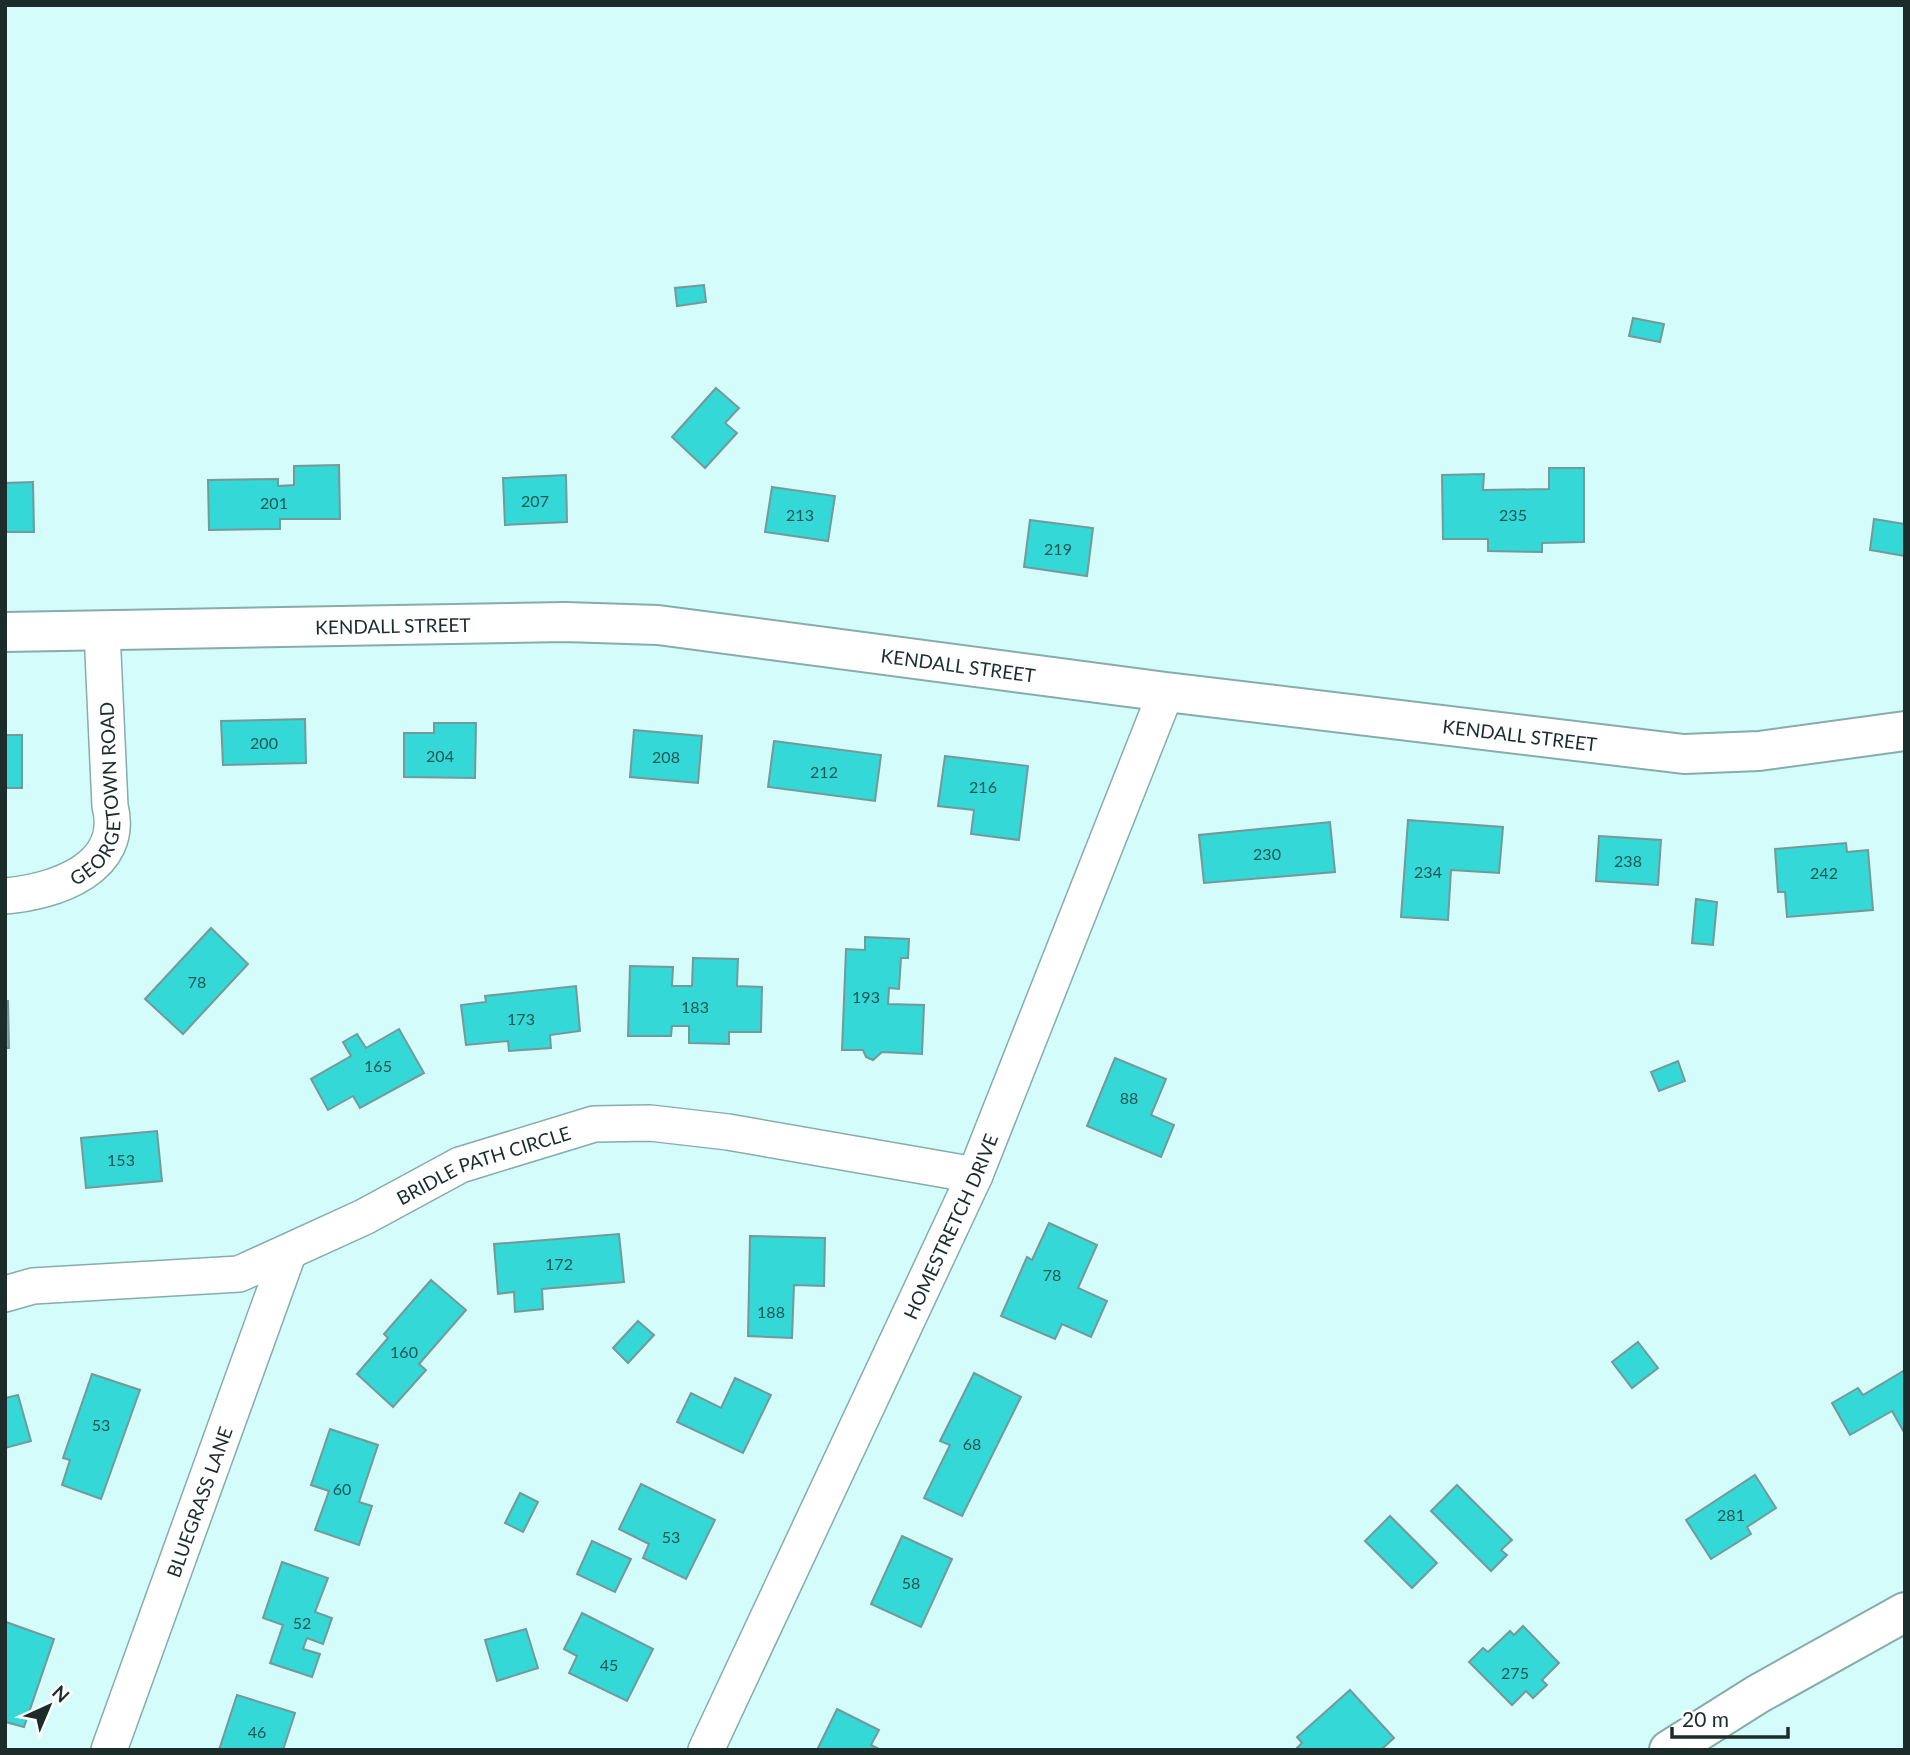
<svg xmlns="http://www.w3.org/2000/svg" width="1910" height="1755" viewBox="0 0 1910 1755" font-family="Lato,sans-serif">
<rect width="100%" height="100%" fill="#d4fcfb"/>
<g fill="#33d8d7" stroke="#749998" stroke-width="2">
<polygon points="704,285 706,302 677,306 675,288"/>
<polygon points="1633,318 1664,324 1660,342 1629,336"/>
<polygon points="716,388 739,408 725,423 737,433 705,468 672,437"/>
<polygon points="339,465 340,519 280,519 280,529 209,530 208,480 278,479 278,486 294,485 294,466"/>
<polygon points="1549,468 1584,468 1584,542 1542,543 1542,552 1488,551 1488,539 1443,539 1442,475 1484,474 1483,490 1549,489"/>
<polygon points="566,475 567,522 505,525 503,478"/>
<polygon points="33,482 34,532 5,532 5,483"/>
<polygon points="772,487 835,496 828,541 765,532"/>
<polygon points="1874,519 1905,524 1905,556 1870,550"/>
<polygon points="1030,520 1093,528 1087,576 1024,567"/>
<polygon points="305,719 306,763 223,765 221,721"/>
<polygon points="434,723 476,723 475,778 404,777 404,733 434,733"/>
<polygon points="634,730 702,736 698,783 630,777"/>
<rect x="5" y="735" width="17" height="53"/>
<polygon points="774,741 881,755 875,801 768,787"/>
<polygon points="945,756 1028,766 1019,840 971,834 974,810 938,806"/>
<polygon points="1408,820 1503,827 1499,873 1451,870 1448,920 1401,917"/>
<polygon points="1330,822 1335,872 1204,883 1199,835"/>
<polygon points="1599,836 1661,840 1658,885 1596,881"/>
<polygon points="1846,843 1847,852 1868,850 1873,910 1787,917 1785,892 1778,892 1775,849"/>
<polygon points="1696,899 1717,902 1713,945 1692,943"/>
<polygon points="211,928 248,964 183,1034 145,999"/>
<polygon points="865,937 909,939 908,958 901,958 899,989 889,988 888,1004 924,1005 922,1054 882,1052 873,1060 866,1057 863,1050 842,1050 846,949 865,950"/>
<polygon points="693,958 738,959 737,986 762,987 761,1032 729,1032 729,1044 689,1043 689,1026 672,1026 671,1036 628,1036 630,966 673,967 672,986 692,986"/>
<polygon points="576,986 580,1031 550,1035 551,1048 509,1051 508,1041 466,1045 461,1005 486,1002 485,996"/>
<polygon points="5,1001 8,1001 9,1048 5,1048"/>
<polygon points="399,1029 424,1073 360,1108 353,1096 328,1110 311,1079 351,1056 343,1042 357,1034 366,1048"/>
<polygon points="1115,1058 1166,1079 1151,1115 1174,1125 1161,1157 1087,1126"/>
<polygon points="1678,1061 1685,1081 1659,1091 1651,1072"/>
<polygon points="157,1131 162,1181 86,1188 81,1138"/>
<polygon points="1049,1223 1097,1245 1078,1288 1107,1301 1091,1337 1062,1324 1055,1339 1001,1316 1027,1257 1032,1260"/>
<polygon points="619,1234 624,1282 542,1289 543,1309 515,1312 514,1292 498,1294 494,1244"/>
<polygon points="750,1236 825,1238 824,1286 794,1285 792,1338 748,1336"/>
<polygon points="431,1280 466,1310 419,1364 426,1370 393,1407 357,1374 388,1338 384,1334"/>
<polygon points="638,1321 654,1335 628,1363 613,1348"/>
<polygon points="1638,1342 1658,1368 1632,1388 1612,1362"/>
<polygon points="1905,1370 1905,1434 1892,1411 1850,1435 1832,1403 1858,1388 1863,1395"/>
<polygon points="974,1373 1021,1397 962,1516 924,1498 950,1445 940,1441"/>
<polygon points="92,1374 140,1390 101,1499 62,1485 70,1460 63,1458"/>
<polygon points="735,1378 771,1395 743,1453 677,1422 691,1393 721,1408"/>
<polygon points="18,1395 31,1441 5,1448 5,1398"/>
<polygon points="330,1429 378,1445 359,1502 372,1506 359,1545 315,1530 329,1491 311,1485"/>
<polygon points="1755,1475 1776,1508 1747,1527 1751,1534 1711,1559 1686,1520"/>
<polygon points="641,1484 715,1520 686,1579 643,1558 649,1544 619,1529"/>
<polygon points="1457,1485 1512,1540 1501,1550 1507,1555 1491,1571 1431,1511"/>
<polygon points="520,1493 538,1502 523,1532 505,1523"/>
<polygon points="1390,1516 1437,1563 1412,1588 1365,1541"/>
<polygon points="902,1536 952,1559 921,1627 871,1604"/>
<polygon points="592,1541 631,1559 615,1592 577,1574"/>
<polygon points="282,1562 328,1578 315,1612 332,1618 323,1644 307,1638 303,1649 320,1654 312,1677 270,1663 283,1625 263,1618"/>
<polygon points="582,1613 653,1649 627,1701 569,1673 577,1656 564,1649"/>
<polygon points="6,1622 54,1639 24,1727 5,1722"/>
<polygon points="1523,1626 1559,1663 1542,1680 1547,1685 1533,1698 1526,1691 1512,1705 1469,1662 1483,1648 1488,1652 1510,1631 1514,1635"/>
<polygon points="526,1629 538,1668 497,1681 485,1640"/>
<polygon points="1350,1690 1394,1738 1381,1750 1295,1750 1302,1743 1297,1737"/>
<polygon points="237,1695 295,1713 283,1750 219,1750"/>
<polygon points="837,1709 879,1730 871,1745 881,1750 817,1750"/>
</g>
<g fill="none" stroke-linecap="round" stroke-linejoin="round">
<defs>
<g id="street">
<path id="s1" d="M5,896C55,892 126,868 110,806L102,631"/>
<path id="s2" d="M5,1294L33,1286L239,1274L364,1217L460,1165L594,1124L650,1123L728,1132L975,1175"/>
<path id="s3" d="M109,1750L288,1254"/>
<path id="s4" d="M706,1750L975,1175L1166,692"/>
</g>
<g id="secondary">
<path id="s5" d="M5,632L565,622L658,625L1166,692L1684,754L1759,751L1905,731"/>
<polyline points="1669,1750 1758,1694 1905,1612"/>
</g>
</defs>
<use href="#street" stroke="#86acab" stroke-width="38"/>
<use href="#secondary" stroke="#86acab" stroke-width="42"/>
<use href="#street" stroke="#fff" stroke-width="35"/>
<use href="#secondary" stroke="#fff" stroke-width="38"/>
</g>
<g text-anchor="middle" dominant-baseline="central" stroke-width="6" stroke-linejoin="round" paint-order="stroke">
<g font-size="16" fill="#225756">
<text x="535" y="500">207</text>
<text x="274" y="502">201</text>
<text x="800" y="514">213</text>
<text x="1513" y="514">235</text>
<text x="1058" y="548">219</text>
<text x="264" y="742">200</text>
<text x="440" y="755">204</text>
<text x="666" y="756">208</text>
<text x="824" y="771">212</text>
<text x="983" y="786">216</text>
<text x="1267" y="853">230</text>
<text x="1628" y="860">238</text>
<text x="1428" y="871">234</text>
<text x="1824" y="872">242</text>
<text x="197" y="981">78</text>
<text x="866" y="996">193</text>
<text x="695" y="1006">183</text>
<text x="521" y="1018">173</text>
<text x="378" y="1065">165</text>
<text x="1129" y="1097">88</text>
<text x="121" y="1159">153</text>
<text x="559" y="1263">172</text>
<text x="1052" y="1274">78</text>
<text x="771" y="1311">188</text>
<text x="404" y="1351">160</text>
<text x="101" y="1424">53</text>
<text x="972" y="1443">68</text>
<text x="342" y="1488">60</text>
<text x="1731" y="1514">281</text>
<text x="671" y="1536">53</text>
<text x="911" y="1582">58</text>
<text x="302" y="1622">52</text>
<text x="609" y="1664">45</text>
<text x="1515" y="1672">275</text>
<text x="257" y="1731">46</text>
</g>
<g font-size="19" fill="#1c2c2b" stroke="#fff">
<text stroke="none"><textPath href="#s5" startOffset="388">KENDALL STREET</textPath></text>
<text stroke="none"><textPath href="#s5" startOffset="956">KENDALL STREET</textPath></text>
<text stroke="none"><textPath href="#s5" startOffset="1522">KENDALL STREET</textPath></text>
<text stroke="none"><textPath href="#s1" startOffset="166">GEORGETOWN ROAD</textPath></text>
<text stroke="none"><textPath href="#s2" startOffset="504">BRIDLE PATH CIRCLE</textPath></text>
<text stroke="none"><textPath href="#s4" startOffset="578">HOMESTRETCH DRIVE</textPath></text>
<text stroke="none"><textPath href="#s3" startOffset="264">BLUEGRASS LANE</textPath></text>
</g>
</g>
<rect width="1910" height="1755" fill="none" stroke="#1c2c2b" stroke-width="14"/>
<g transform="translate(49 1706) rotate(44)" stroke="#ffffff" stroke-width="5" paint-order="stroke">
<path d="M0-5L12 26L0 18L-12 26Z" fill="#1c2c2b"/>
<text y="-10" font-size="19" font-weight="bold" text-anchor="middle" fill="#1c2c2b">N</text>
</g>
<path d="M1672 1727v10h116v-10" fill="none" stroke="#1c2c2b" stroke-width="3.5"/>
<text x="1682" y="1727" font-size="21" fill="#1c2c2b" stroke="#ffffff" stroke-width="5" paint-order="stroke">20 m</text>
</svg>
